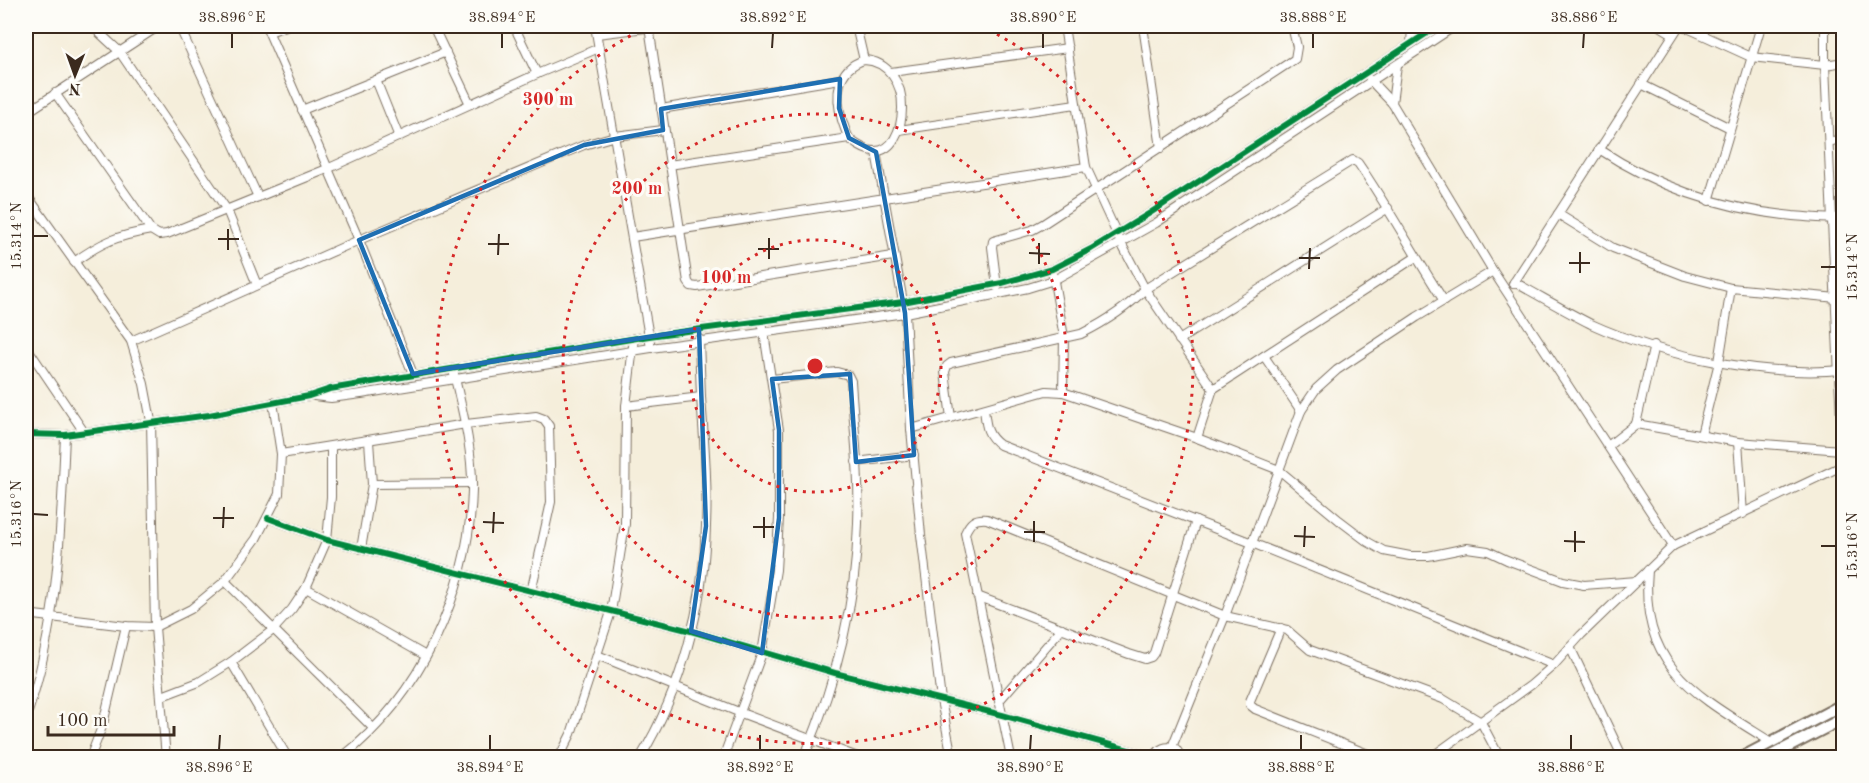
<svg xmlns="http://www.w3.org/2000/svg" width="1869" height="783" viewBox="0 0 1869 783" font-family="'Old Standard TT',serif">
<rect width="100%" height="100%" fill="#fdfcf7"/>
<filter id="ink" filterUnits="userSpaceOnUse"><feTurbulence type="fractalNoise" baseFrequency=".0167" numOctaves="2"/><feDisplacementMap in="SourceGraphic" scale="12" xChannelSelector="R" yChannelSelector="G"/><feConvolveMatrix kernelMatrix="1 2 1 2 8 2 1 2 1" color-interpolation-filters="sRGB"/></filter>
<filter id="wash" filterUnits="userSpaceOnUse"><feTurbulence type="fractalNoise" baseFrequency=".008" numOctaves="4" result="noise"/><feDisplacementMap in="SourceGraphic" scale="24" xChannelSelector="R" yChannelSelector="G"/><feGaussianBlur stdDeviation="1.35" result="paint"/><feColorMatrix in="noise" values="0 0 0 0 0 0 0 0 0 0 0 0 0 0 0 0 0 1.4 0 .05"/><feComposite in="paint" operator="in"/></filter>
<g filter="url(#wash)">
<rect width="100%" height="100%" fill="#f5eedb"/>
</g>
<g filter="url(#ink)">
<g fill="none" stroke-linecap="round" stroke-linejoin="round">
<defs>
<g id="minor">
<polyline points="92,26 119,51 227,210 257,285"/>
<polyline points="179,26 258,197"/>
<polyline points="266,26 359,240 413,374"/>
<polyline points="433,26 470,104"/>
<polyline points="595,26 651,348"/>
<polyline points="856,26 864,60"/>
<polyline points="1064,26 1086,167 1121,243 1145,289 1213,389"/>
<polyline points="1143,26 1161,148"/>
<polyline points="1660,26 1673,34"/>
<polyline points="1683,26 1751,57 1825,65 1844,62"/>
<polyline points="1825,26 1825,65 1843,465"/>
<polyline points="649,27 688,282 691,286 697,287 893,256"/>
<polyline points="269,32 286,26"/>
<polyline points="597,34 662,26"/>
<polyline points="1411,44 1412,26"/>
<path d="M864,60C888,61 903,84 902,108C902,127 893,157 868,150C862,148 853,143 849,138C846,133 844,126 842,120C835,96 836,69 864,60Z"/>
<polyline points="891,72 1068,48"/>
<polyline points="537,74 599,48"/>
<polyline points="376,80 399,137"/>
<polyline points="1370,80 1392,103 1493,271 1673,546"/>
<polyline points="1641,84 1730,128"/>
<polyline points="55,93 151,230 159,235 167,234 327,169 537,74 514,26"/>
<polyline points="1392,103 1397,65"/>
<polyline points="661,109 840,79"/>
<polyline points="302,110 446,52"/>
<polyline points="26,113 159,26"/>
<polyline points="899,130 1076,104"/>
<polyline points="1829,142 1844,138"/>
<path d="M1599,149C1658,188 1723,209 1793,216C1810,217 1827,220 1844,218"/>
<polyline points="876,152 905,313 911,429 921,535 941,700 952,758"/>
<polyline points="669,165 849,138"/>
<polyline points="26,194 131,341 144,384 151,421 155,627 166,758"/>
<polyline points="1709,201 1761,26"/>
<polyline points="1558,214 1613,248 1685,276 1731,288 1837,298 1844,297"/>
<polyline points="632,237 1086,167"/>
<path d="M74,262C102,242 116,236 151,230"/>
<polyline points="1053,276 1064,337 1063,392"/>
<path d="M1514,282C1540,296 1565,311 1591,324C1661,356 1766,377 1842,370"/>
<polyline points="1513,284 1679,26"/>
<polyline points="997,287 992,247 993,241 1032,230 1043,224 1295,59 1297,47 1292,26"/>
<path d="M634,338L626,406L701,397C704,440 708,483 706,526C704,605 682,689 640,758"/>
<polyline points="699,339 701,397"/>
<polyline points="1179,340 1388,208"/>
<polyline points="131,341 359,240 584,145 615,136 663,130"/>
<polyline points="26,346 84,432"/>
<polyline points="1264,356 1301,411"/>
<path d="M772,379L837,372L848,375L851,381C854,428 860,476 858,523C856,604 836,682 804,758"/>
<polyline points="314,396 331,398 361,394 651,348 905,313 1028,288 1054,280 1156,223 1455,26"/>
<path d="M984,409C986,425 986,435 1000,445L1252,543L1554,665"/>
<path d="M951,418L945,372L947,366L951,363L1081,334C1105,322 1127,308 1145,289L1353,160L1358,163C1389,208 1414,255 1444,301"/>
<polyline points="1636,424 1738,442 1841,450"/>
<polyline points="911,429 1046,391 1063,392 1197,438 1279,470 1339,520 1368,542 1384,551 1410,556 1428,556 1467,548 1488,551 1507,560 1563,581 1584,585 1637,581"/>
<polyline points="26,434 65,435 209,415 309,396 330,389 649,336 903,302 1002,283 1052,269 1091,249 1150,213 1438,26"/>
<polyline points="1701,435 1719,362 1731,288"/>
<polyline points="1197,438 1213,389 1416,257"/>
<polyline points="1738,442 1743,514"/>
<polyline points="1608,446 1636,424 1654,345"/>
<polyline points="281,454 466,424 536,416 544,419 549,426 551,502 531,592"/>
<polyline points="856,462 914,455"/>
<polyline points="372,484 472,483"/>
<polyline points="268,518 327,540 691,631 835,673 1002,715 1154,757"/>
<polyline points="361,549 372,484 369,441"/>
<path d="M1648,570C1639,668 1698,696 1771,742"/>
<polyline points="225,581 373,728"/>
<polyline points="306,588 426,656"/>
<polyline points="977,596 1129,654 1145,659 1151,657 1154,653 1196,521"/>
<polyline points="26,614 126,626 155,627 191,609 225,581 256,539 279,494 281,454 273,402"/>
<polyline points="1281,628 1250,701 1250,705 1255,709 1378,758"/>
<polyline points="1570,647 1623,758"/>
<polyline points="597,655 741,713 860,758"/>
<polyline points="231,662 288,758"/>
<polyline points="162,696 199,682 231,662 273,630 292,609 306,588 327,540 331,497 331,447"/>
<polyline points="999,701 1062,628"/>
<path d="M26,718C58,626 61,531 65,435"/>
<polyline points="1172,747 1225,616 1301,411 1316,389 1337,370 1417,317 1493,271"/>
<polyline points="90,758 103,724 126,626"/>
<path d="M341,758C421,696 469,591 472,491C473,451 463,413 454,374"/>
<polyline points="559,758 571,734 611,612 625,524 626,406"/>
<polyline points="723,758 762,653 776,570 779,518 779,430 762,320"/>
<path d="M1011,758L965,533C970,522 974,518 987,519L1225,616L1287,630L1310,650L1443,699L1481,722L1500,758"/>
<path d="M1154,758C1158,748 1167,745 1176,749L1182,758"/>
<polyline points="1430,758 1531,685 1554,665 1581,635 1673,546 1844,465"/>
<polyline points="1609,758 1621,753"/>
</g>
<g id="secondary">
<polyline points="1741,758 1844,704"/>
<polyline points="1767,758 1844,718"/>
</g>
</defs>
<use href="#minor" stroke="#7c6f60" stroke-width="10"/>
<use href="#secondary" stroke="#7c6f60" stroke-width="14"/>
<use href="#minor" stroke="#fff" stroke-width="8"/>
<use href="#secondary" stroke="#fff" stroke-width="10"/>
<defs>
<g id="cycleway">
<polyline points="26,434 65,435 209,415 309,396 330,389 649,336 903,302 1002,283 1052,269 1091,249 1150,213 1438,26"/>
<polyline points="268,518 327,540 691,631 835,673 1002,715 1154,757"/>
</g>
</defs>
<use href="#cycleway" stroke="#fdfcf7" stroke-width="10"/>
<use href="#cycleway" stroke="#00873e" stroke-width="6"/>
</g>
</g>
<path fill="none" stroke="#1f6fb2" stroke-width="4.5" stroke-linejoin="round" d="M840,79L839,108L849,138L876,152L905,313L914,455L856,462L850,374L772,379L779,430V518L762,653L691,631L706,526L699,329L413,374L359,240L584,145L663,130L661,109Z"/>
<path fill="none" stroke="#3b2a1e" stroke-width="2" d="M232,48V33M502,48V33M772,48L773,33M1043,48V33M1313,48V33M1583,48L1584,33M33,236H48M218,239H239M488,244H509M758,249H779M228,250V229M1029,253L1050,254M498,255L499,234M1299,258H1320M769,259V238M1569,263H1590M1039,264V243M1821,267H1836M1309,269L1310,248M1580,273V252M33,514L48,515M213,518H234M483,522L504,523M753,527H774M223,528L224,507M1024,532H1045M493,533L494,512M1294,536L1315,537M764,538V517M1564,541L1585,542M1034,542V521M1821,546H1836M1304,547L1305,526M1575,552V531M219,750L220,735M490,750V735M760,750V735M1030,750L1031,735M1301,750V735M1571,750V735"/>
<g fill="none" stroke="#d62828" stroke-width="3" stroke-dasharray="3 6">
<circle cx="815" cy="366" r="126"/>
<circle cx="815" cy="366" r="252"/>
<path d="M981 26A378 378 0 1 1 649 26"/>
</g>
<circle cx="815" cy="366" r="9" fill="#d62828" stroke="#fdfcf7" stroke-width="3"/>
<g font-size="18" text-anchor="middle" font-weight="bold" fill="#d62828" stroke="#fdfcf7" stroke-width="6" stroke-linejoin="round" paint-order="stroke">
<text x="548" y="105">300 m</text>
<text x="637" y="194">200 m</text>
<text x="726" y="283">100 m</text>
</g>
<rect width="1869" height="783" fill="none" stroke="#fdfcf7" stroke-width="66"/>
<g transform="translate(75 75) rotate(181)" stroke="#fdfcf7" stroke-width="4.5" paint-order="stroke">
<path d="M0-4.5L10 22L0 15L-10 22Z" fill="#3b2a1e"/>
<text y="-9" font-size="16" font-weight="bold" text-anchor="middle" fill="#3b2a1e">N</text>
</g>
<path d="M48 726v9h126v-9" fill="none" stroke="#3b2a1e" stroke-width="3"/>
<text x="57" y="726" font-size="18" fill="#3b2a1e" stroke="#fdfcf7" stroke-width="4.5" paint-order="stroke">100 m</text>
<rect x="33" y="33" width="1803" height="717" fill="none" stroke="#3b2a1e" stroke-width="2"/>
<g font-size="15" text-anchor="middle" fill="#3b2a1e">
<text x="232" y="22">38.896°E</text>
<text x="502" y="22">38.894°E</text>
<text x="773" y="22">38.892°E</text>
<text x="1043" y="22">38.890°E</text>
<text x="1313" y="22">38.888°E</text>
<text x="1584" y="22">38.886°E</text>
<text transform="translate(16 236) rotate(-90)" y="5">15.314°N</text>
<text transform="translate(1852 267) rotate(-90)" y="5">15.314°N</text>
<text transform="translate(16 514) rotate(-90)" y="5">15.316°N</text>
<text transform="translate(1852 546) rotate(-90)" y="5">15.316°N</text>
<text x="219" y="772">38.896°E</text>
<text x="490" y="772">38.894°E</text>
<text x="760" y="772">38.892°E</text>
<text x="1030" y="772">38.890°E</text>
<text x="1301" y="772">38.888°E</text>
<text x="1571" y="772">38.886°E</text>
</g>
</svg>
